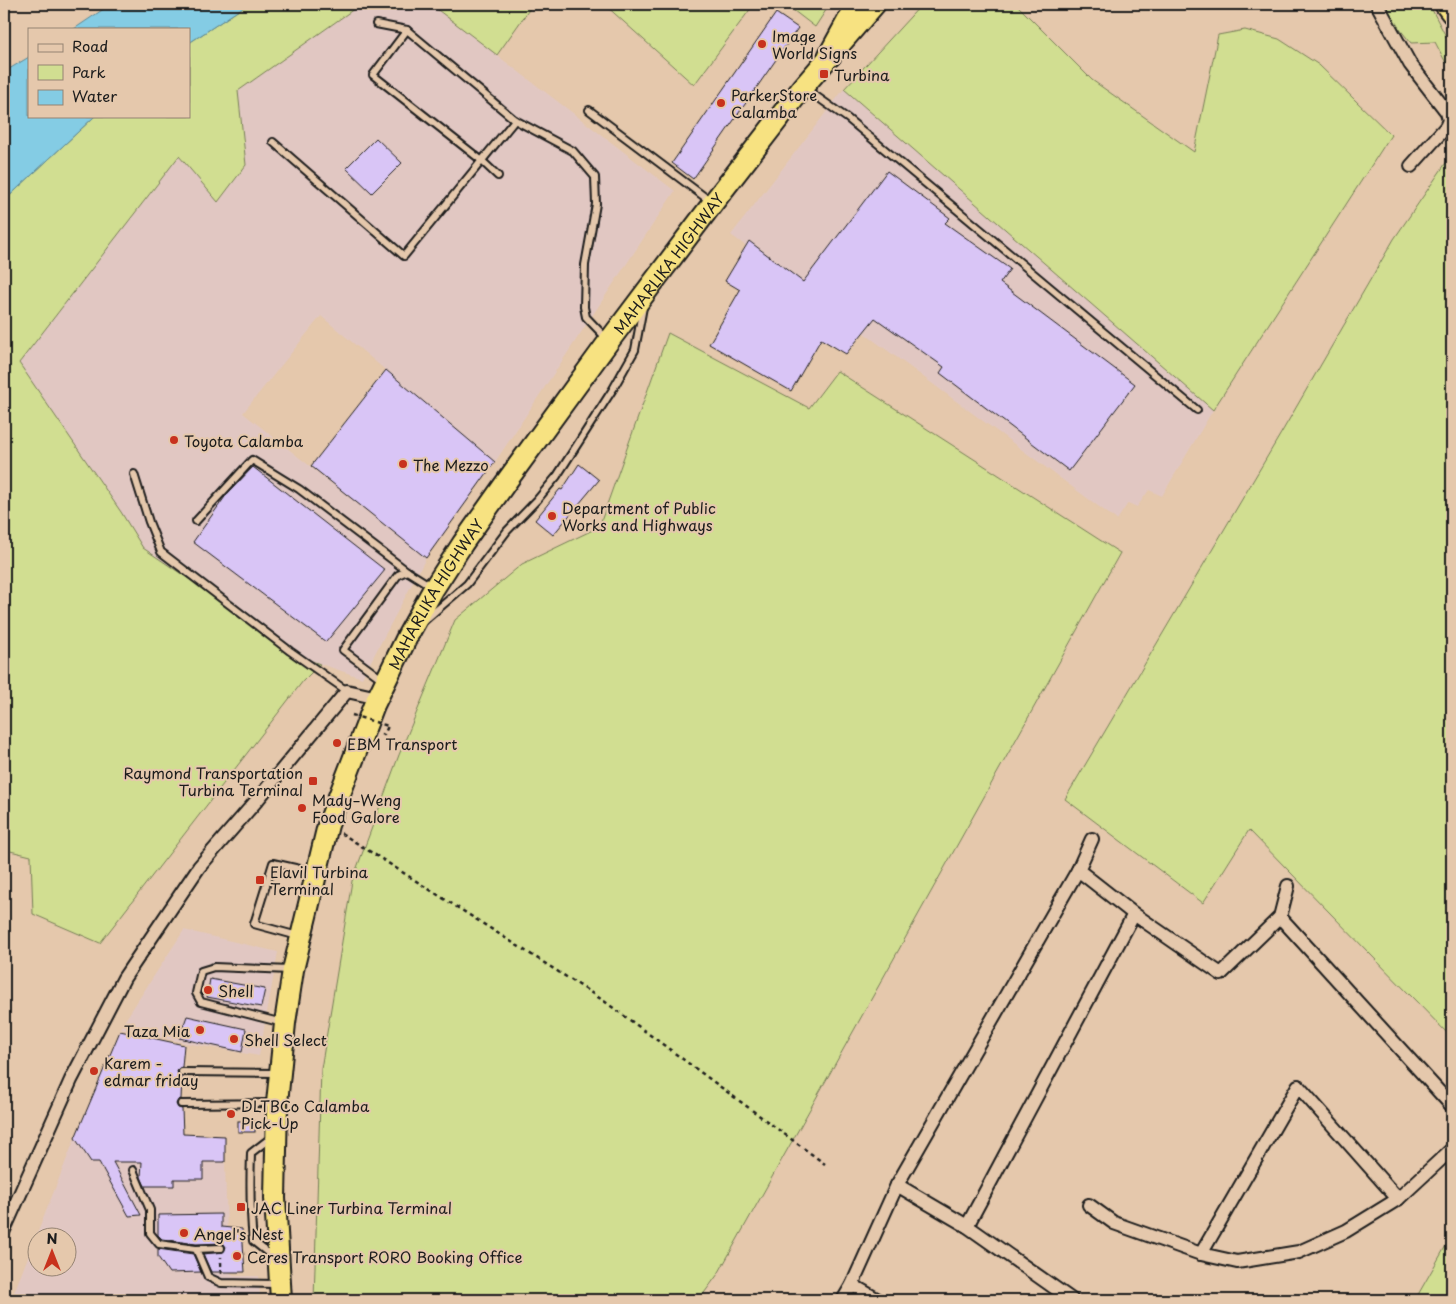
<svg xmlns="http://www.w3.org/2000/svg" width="1456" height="1304" viewBox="0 0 1456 1304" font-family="'Playpen Sans',sans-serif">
<rect width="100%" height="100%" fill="#e5c8ac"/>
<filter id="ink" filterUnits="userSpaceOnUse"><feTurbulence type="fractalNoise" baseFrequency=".02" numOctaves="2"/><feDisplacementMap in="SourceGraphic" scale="10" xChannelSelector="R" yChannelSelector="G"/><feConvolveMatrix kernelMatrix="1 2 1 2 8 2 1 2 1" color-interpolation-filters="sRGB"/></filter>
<g filter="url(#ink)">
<g fill="#e1c7c2" fill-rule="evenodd">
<polygon points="361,4 430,4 675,191 495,462 321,316 243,413 426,558 362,678 309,660 143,548 121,512 19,363 179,156 219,201 246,165 238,91"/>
<polygon points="844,89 1213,410 1162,496 1149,490 1137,507 1128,503 1117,520 731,235"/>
<polygon points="184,930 278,952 259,1056 185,1043 120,1028"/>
<path d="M75,1138L91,1162H225L228,1272L236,1276H259L260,1300H11ZM38,1236H68V1266H38Z"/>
</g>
<g fill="#d1de91" stroke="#767d56">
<polygon points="248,4 361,4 238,91 246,165 218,202 179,156 19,363 121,512 143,548 309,660 320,664 303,681 100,943 33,914 31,856 6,850 4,859 4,201 95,116 189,116 189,43"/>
<polygon points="430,4 533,4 497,55"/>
<polygon points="604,4 754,4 694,85"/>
<polygon points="785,4 830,4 815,27"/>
<polygon points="922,4 963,4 964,7 987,4 1016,4 1092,80 1194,152 1218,35 1245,30 1279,39 1319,65 1391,135 1213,410 844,89"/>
<polygon points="1383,4 1429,4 1452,48 1452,60 1446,63 1435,42 1411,43 1390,17"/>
<polygon points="1452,154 1452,1038 1249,830 1203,903 1065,799 1283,430 1394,239"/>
<polygon points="668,333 809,408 837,371 1120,553 718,1274 699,1300 314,1300 321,1069 352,881 399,755 455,620 522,564 599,527"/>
<polygon points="1452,1235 1452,1300 1415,1300"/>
</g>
<g fill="#84cce4" stroke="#5a8694">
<polygon points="111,4 248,4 189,43 189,29 74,29"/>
<polygon points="29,57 29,116 95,116 4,201 4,72"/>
</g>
<g fill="#d9c5f6" stroke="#1c1c1c">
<polygon points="776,13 798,28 693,179 672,163"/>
<polygon points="376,138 402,163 372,193 346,168"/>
<polygon points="887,171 950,218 945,223 1010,269 1000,283 1135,384 1069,471 940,373 944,367 875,318 846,354 821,339 791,391 709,344 740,290 725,281 749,241 803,282"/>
<polygon points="386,370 495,462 426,558 311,466"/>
<polygon points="579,464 599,480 553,535 535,520 560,489 562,490"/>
<polygon points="253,467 385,570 326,642 193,542 227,494"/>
<polygon points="210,979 265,989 261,1007 207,997"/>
<polygon points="187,1016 246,1029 242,1052 179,1038"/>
<polygon points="120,1031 184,1045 182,1067 179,1068 177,1071 178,1075 182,1077 181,1099 178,1100 176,1104 178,1108 182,1109 183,1134 225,1136 225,1162 203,1162 203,1179 174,1179 174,1186 145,1186 141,1177 142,1162 113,1162 141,1215 129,1216 99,1162 91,1162 75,1138"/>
<rect x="238" y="1121" width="17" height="11"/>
<polygon points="221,1214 221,1227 242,1229 245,1272 211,1272 203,1254 223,1252 226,1247 223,1243 196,1244 162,1239 158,1235 158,1215"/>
<polygon points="158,1249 193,1254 201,1272 169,1273 158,1257"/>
</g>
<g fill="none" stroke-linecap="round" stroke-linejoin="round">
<defs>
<g id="service">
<polyline points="376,24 407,30 515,120 573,151 595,177 596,204 585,265 584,307 586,317 607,339"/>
<polyline points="407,30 373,75 481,160 498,176"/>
<polyline points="806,89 847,118 1197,410"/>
<polyline points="589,110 710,201"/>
<polyline points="273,142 404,256 515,120"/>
<polyline points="134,474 149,522 161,552 290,651 347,691"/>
<polyline points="196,521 252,460 299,489 407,571"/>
<polyline points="424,621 467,584 507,531 537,500 557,476 613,389 635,350 643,307"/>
<polyline points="382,679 343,650 398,575 407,571 431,586"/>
<polyline points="298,936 254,924 273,863 313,872"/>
<polyline points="283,1023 201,1002 196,993 201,971 214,967 290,970"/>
<polyline points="182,1072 278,1073"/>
<polyline points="181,1104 275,1103"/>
<path d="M273,1136L251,1153C250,1182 250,1211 253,1241L273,1257"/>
<polyline points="133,1170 150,1210 150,1233 159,1244 196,1249 221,1248"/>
<polyline points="196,1249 208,1277 221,1283 277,1284"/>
</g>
<g id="minor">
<polyline points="1377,4 1410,64 1447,112 1449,120 1446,127 1411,166"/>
<polyline points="1078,870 1134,914 1221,974 1280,917 1288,886"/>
<polyline points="1280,917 1452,1106"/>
<polyline points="897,1185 967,1226 1072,1300"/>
<polyline points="1089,1205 1114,1223 1201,1254 1237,1262 1299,1252 1346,1231 1398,1199 1452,1149"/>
<polyline points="967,1226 1134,914"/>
<polyline points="4,1230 71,1080 124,978 199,867 258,799 347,691 378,698"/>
<polyline points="1201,1254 1298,1086 1398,1199"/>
<polyline points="852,1285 878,1300"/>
<polyline points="843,1300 852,1285 897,1185 1078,870 1092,839"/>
</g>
<g id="trunk">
<path id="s1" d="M281,1300L275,1198L277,1103L285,1023L293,970L328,825L374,705L408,635L434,588L463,543L509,478L609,341L713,203L803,87L875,4"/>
</g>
<g id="motorway">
<polyline points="1446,4 1452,12"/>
<polyline points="830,55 858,4"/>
</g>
</defs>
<use href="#service" stroke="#1c1c1c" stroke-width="10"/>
<use href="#minor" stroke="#1c1c1c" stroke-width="16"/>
<use href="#trunk" stroke="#1c1c1c" stroke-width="24"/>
<use href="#motorway" stroke="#1c1c1c" stroke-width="26"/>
<g stroke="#1c1c1c" stroke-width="2.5" stroke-dasharray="4 4" stroke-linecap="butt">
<polyline points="381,734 384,735 388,726"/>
<polyline points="341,833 604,1001 825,1164"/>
<polyline points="221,1274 221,1257"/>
</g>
<use href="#service" stroke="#e5c8ac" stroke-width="6"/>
<use href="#minor" stroke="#e5c8ac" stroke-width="12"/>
<use href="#trunk" stroke="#f7e281" stroke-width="20"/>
<use href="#motorway" stroke="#f7e281" stroke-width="22"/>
<polyline stroke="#1c1c1c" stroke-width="2.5" stroke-dasharray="4 4" stroke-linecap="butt" points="352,715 388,726"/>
</g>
</g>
<g fill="#c8321e" stroke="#e5c8ac" stroke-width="2">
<circle cx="762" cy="44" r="5"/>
<rect x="819" y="69" width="10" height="10" rx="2.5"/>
<circle cx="721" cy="103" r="5"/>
<circle cx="174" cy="440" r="5"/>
<circle cx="403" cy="464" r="5"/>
<circle cx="552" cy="516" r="5"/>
<circle cx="337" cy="743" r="5"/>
<rect x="308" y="776" width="10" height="10" rx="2.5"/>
<circle cx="302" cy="808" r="5"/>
<rect x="255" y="875" width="10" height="10" rx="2.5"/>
<circle cx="208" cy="990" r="5"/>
<circle cx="200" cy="1030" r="5"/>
<circle cx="234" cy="1039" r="5"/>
<circle cx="94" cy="1071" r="5"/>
<circle cx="231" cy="1114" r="5"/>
<rect x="236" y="1202" width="10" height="10" rx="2.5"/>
<circle cx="184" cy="1233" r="5"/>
<circle cx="237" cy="1256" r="5"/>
</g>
<g text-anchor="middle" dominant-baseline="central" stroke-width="4" stroke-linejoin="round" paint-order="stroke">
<g font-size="15" fill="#1c1c1c" stroke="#e5c8ac" text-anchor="start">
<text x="772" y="35">Image<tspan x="772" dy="17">World Signs</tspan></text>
<text x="834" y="74">Turbina</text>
<text x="731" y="94">ParkerStore<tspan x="731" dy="17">Calamba</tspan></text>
<text x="184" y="440">Toyota Calamba</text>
<text x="413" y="464">The Mezzo</text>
<text x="562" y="507">Department of Public<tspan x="562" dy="17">Works and Highways</tspan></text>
<text x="347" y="743">EBM Transport</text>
<text x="303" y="772" text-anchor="end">Raymond Transportation<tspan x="303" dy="17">Turbina Terminal</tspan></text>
<text x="312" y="799">Mady–Weng<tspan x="312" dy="17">Food Galore</tspan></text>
<text x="270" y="871">Elavil Turbina<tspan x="270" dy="17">Terminal</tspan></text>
<text x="218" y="990">Shell</text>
<text x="190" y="1030" text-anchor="end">Taza Mia</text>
<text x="244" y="1039">Shell Select</text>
<text x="104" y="1062">Karem -<tspan x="104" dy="17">edmar friday</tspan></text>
<text x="241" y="1105">DLTBCo Calamba<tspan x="241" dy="17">Pick-Up</tspan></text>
<text x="251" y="1207">JAC Liner Turbina Terminal</text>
<text x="194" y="1233">Angel's Nest</text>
<text x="247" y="1256">Ceres Transport RORO Booking Office</text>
</g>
<g font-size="15" fill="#1c1c1c" stroke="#e5c8ac">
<text stroke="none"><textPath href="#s1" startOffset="1141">MAHARLIKA HIGHWAY</textPath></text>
<text stroke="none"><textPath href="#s1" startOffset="736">MAHARLIKA HIGHWAY</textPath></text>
</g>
</g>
<rect width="1456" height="1304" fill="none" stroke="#e5c8ac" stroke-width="20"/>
<rect x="10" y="10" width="1436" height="1284" fill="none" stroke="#1c1c1c" stroke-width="2" filter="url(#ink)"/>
<rect x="28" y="28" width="162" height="90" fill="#e5c8ac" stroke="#958372"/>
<rect x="38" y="44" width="25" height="8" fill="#e5c8ac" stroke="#958372"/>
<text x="72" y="52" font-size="15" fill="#1c1c1c">Road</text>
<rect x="38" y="65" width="25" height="15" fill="#d1de91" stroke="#958372"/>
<text x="72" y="78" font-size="15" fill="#1c1c1c">Park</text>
<rect x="38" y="90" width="25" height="15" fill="#84cce4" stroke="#958372"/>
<text x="72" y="102" font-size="15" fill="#1c1c1c">Water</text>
<g transform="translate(52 1252)"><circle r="24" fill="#e5c8ac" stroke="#958372"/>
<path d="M0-4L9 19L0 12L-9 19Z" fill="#c8321e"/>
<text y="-8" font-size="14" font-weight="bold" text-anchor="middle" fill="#1c1c1c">N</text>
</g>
</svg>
